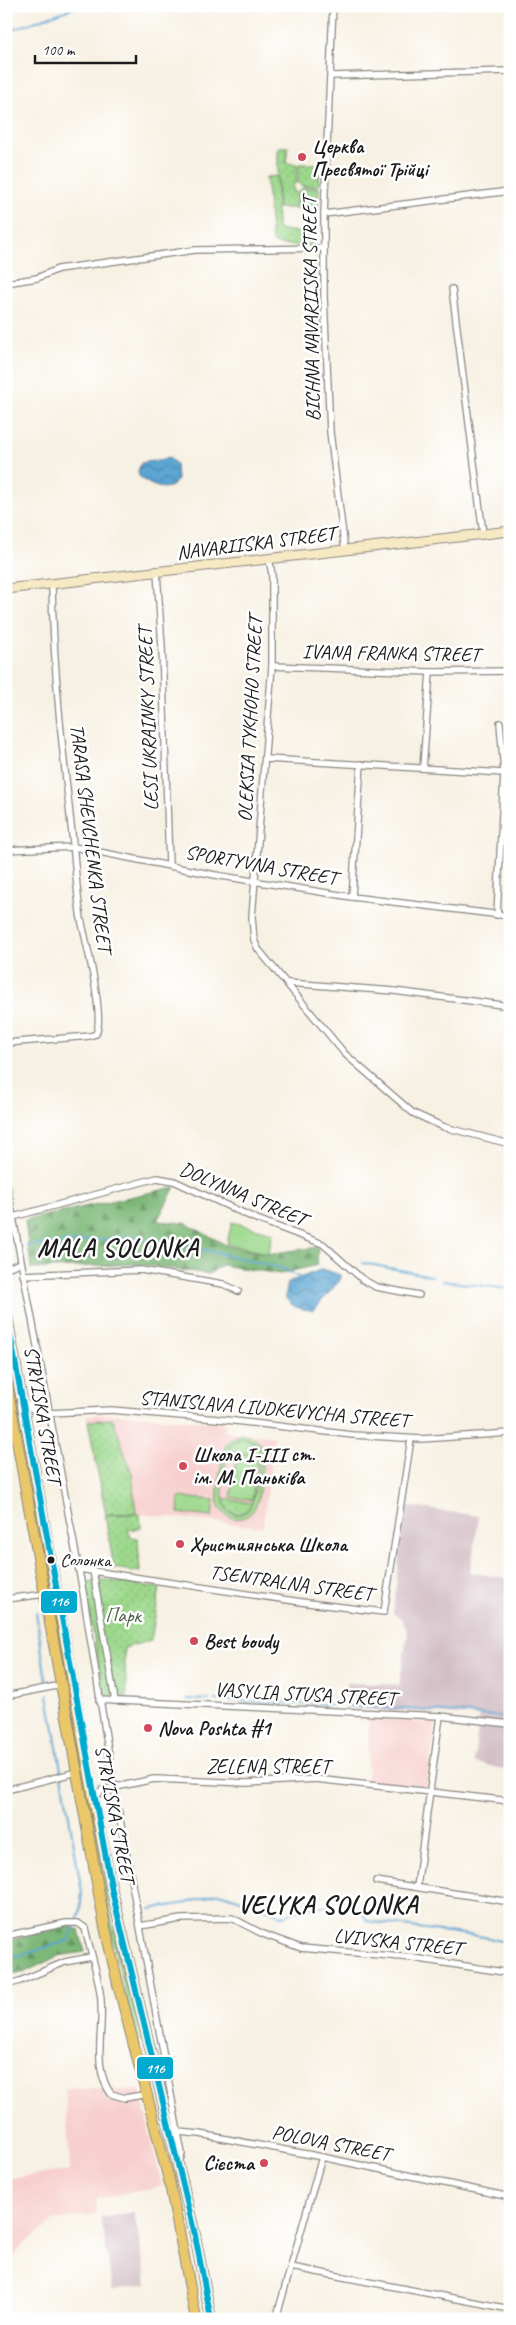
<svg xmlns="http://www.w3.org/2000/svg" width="516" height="2325" viewBox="0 0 516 2325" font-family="Caveat,sans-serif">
<defs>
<pattern id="grass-dots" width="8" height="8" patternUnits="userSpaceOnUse" patternTransform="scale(1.25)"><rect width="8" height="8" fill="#9cd88c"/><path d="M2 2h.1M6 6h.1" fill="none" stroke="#86b978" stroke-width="1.8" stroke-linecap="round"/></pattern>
<pattern id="forest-firs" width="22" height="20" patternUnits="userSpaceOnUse" patternTransform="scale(1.25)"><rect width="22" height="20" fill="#7db878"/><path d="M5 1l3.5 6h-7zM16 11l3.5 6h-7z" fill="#669562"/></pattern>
<pattern id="water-waves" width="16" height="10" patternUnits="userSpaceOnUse" patternTransform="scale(1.25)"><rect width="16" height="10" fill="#5ca6d3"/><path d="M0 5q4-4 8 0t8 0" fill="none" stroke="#4b86aa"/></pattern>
</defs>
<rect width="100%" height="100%" fill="#fff"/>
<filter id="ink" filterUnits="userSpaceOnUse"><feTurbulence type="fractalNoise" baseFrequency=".02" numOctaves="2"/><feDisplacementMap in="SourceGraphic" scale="10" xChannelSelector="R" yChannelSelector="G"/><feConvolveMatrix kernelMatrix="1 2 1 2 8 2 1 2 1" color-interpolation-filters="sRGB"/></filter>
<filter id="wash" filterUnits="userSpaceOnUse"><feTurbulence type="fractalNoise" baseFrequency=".0096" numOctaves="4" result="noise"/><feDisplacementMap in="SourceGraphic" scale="20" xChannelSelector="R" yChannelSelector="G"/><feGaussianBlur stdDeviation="1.12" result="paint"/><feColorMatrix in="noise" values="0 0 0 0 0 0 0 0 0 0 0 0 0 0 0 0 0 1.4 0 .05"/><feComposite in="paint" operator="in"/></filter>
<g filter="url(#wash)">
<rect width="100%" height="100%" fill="#f7f1e3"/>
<g fill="#f7d0ce">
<polygon points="116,1414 225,1423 225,1431 274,1437 263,1527 140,1514 105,1515 86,1415"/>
<polygon points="369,1718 436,1723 426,1790 367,1783"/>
<polygon points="65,2088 140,2090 162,2186 97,2199 96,2214 54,2221 23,2245 6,2266 6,2179 70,2170"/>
</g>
<g fill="#d2bec4">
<polygon points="405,1506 479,1516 470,1572 510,1579 510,1771 474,1762 479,1716 344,1708 347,1683 399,1685 408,1632 401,1619 393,1613"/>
<polygon points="134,2212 147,2284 113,2290 101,2218"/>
</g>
<g fill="url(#grass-dots)" stroke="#5c7a54">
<polygon points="278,147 288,147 286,163 297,164 296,183 293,185 293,190 296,192 296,208 278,208"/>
<polygon points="299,164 319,164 319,186 302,186 298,183"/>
<polygon points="277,176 277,229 316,235 315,246 280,245 272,241 266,177"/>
<polygon points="302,188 319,188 318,209 298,208 298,192"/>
<polygon points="6,1336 56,1608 53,1608 6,1352"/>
<polygon points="113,1419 132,1474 136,1513 106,1514 88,1421"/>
<path d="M243,1438C254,1440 259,1445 260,1456L228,1451L233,1442Z"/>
<polygon points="222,1498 253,1503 248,1510 238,1514 228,1511"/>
<polygon points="140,1514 141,1528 128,1530 131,1537 138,1538 140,1572 114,1568 105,1515"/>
<polygon points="99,1579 160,1588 151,1640 124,1648 127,1697 104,1695 86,1592 87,1584"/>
<polygon points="57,1612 113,1926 142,2040 137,2041 109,1926 53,1613"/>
</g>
<g fill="url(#forest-firs)" stroke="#4c6a4a">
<polygon points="175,1187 157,1221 185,1223 226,1245 267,1254 318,1247 317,1265 280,1274 222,1265 209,1274 137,1264 31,1269 25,1220"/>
<polygon points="69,1926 79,1930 85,1952 58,1956 23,1973 6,1974 6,1941"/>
</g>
<g fill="#9cd88c" stroke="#5c7a54" fill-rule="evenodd">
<polygon points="232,1222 273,1233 268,1254 227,1243"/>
<path d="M243,1434C270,1438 262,1464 260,1483C259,1491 259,1502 254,1509C245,1524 223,1520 218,1504C216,1494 222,1451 227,1443C231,1437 237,1436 243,1434ZM243,1438C250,1439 256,1441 258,1448C262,1457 255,1505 247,1511C244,1514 238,1515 233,1514C215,1508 225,1460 230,1446L233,1442Z"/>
<polygon points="237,1453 258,1456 252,1500 231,1497"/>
<polygon points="179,1497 214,1500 212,1517 178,1513"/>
</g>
<g fill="url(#water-waves)" stroke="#3c6178">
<path d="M169,458L176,464L177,481C167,494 149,486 139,476L138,471L141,463Z"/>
<path d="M323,1269L340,1275L341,1279L314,1310C302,1310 292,1308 285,1297L288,1282Z"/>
</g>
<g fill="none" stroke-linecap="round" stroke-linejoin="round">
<g stroke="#5ca6d3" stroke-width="2">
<polyline points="6,32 79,6"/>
<polyline points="26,1246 131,1237 210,1251 281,1268 301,1278"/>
<polyline points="6,1248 10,1248"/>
<polyline points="363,1263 432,1276"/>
<polyline points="442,1281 510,1289"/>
<polyline points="36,1612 46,1681"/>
<polyline points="48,1695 82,1892 80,1913 77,1920"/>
<polyline points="187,1699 209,1700"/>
<polyline points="215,1700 338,1705"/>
<polyline points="344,1706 392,1708"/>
<polyline points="395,1708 510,1717"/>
<path d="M150,1909L187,1903L219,1893L251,1903L283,1916C310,1904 331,1904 361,1909L367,1921L484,1937L510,1943"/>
<polyline points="67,1941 75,1925"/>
<polyline points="6,1954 17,1956 70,1940"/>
</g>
</g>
</g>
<g filter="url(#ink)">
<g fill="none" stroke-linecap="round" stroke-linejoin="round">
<defs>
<g id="street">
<polyline points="333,6 324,214 324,296 330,432 345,551"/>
<polyline points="331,76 510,71"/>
<polyline points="324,214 510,191"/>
<polyline points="6,283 37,278 58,269 195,250 324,248"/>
<polyline points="452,289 483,534"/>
<polyline points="269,559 272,574 272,666 252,917 254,940 258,949 345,1054 413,1113 444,1127 510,1144"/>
<polyline points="157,572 162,647 169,865"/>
<polyline points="272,666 430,672 510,671"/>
<polyline points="266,759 504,773"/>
<polyline points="423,768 430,672"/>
<polyline points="6,850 74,847 215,875 352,897 510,916"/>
<polyline points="352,897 361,764"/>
<polyline points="497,915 504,773 500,723"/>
<polyline points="288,983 394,991 510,1006"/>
<path d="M6,1043L90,1036L96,1034C105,1016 86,942 81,919C76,888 75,857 71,825C62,745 53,665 52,584"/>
<polyline points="6,1180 83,1592 114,1787 182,2154 179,2162"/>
<polyline points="13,1217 157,1178 174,1181 254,1218 323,1244 362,1279 376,1287 419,1295"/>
<polyline points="6,1268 21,1263"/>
<polyline points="23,1275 141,1270 223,1284 238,1291"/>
<polyline points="24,1402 35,1411 49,1413 111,1410 218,1419 353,1435 421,1439 510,1433"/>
<polyline points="79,1569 308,1603 384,1612 411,1439"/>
<polyline points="93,1571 115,1701"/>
<polyline points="6,1599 45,1594"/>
<polyline points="6,1696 61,1685"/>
<polyline points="99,1700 440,1716 510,1724"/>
<polyline points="6,1790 77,1772"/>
<polyline points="94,1799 102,1790 154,1779 247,1783 316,1779 510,1801"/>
<polyline points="376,1881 510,1902"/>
<polyline points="417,1887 440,1716"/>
<polyline points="140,1926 181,1919 232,1918 263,1934 301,1948 413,1958 510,1973"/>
<path d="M6,1936L66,1923H78L85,1928C90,1950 97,1971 100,1992C106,2026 90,2065 111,2094L125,2098L148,2094"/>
<polyline points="6,1985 20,1981 65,1962 91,1957"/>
<polyline points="178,2132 200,2134 322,2157 510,2197"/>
<polyline points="291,2267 510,2309"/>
<polyline points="276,2319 322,2157"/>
</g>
<polyline id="secondary" points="6,589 510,531"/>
<g id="highway">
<polyline points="6,1311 94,1800 112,1891 195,2235 211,2319"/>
<polyline points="6,1380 105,1927 118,1984 170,2184 196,2319"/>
</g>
</defs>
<use href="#street" stroke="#8a8680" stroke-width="8"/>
<use href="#secondary" stroke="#8a8680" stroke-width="11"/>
<use href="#highway" stroke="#8a8680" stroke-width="12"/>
<use href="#street" stroke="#fff" stroke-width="5.5"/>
<use href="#secondary" stroke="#f7e9c3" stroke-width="9"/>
<use href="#highway" stroke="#eac769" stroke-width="10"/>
<defs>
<polyline id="bus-1" points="6,1312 112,1891 195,2235 211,2319"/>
</defs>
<use href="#bus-1" stroke="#fff" stroke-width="10"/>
<use href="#bus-1" stroke="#00a9ce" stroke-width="6"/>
</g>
</g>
<g fill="#d1495b" stroke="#fff" stroke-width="2">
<circle cx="302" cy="157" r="5"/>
<circle cx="183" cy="1466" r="5"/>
<circle cx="180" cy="1544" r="5"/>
<circle cx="194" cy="1641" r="5"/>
<circle cx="148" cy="1728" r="5"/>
<circle cx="264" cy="2163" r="5"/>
</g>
<circle fill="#1c1c1c" stroke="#fff" stroke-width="2" cx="51" cy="1560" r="4.5"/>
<g text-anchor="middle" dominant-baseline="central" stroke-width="5" stroke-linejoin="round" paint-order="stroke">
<g font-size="19" fill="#1c1c1c" stroke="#fff" text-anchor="start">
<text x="60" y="1560">Солонка</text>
</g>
<g font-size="20" font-weight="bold" fill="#1c1c1c" stroke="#fff" text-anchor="start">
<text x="312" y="146">Церква<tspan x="312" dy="23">Пресвятої Трійці</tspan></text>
<text x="193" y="1454">Школа І-ІІІ ст.<tspan x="193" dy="23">ім. М. Паньківа</tspan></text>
<text x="190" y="1544">Християнська Школа</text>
<text x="204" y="1641">Best boudy</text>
<text x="158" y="1728">Nova Poshta #1</text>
<text x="254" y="2163" text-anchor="end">Сієста</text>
</g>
<g font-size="20" fill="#1c1c1c" stroke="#fff">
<text transform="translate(311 309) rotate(-91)">BICHNA NAVARIISKA STREET</text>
<text transform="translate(256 543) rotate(-7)">NAVARIISKA STREET</text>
<text transform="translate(391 653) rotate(1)">IVANA FRANKA STREET</text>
<text transform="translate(148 719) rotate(-92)">LESI UKRAINKY STREET</text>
<text transform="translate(250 719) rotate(-87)">OLEKSIA TYKHOHO STREET</text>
<text transform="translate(91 838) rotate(83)">TARASA SHEVCHENKA STREET</text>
<text transform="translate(261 865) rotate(10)">SPORTYVNA STREET</text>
<text transform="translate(243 1194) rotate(23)">DOLYNNA STREET</text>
<text transform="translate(274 1409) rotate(5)">STANISLAVA LIUDKEVYCHA STREET</text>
<text transform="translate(43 1415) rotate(80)">STRYISKA STREET</text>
<text transform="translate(291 1583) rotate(8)">TSENTRALNA STREET</text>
<text transform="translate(305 1694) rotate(3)">VASYLIA STUSA STREET</text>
<text x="268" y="1766">ZELENA STREET</text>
<text transform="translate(115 1814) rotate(79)">STRYISKA STREET</text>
<text transform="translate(398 1942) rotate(6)">LVIVSKA STREET</text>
<text transform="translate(331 2143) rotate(11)">POLOVA STREET</text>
</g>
<g font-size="20" fill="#495e43" stroke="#fff">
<text x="123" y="1615">Парк</text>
</g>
<g font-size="25" font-weight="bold" letter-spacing="1" fill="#1c1c1c" stroke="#fff">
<text x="118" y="1248">MALA SOLONKA</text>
<text x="328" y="1905">VELYKA SOLONKA</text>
</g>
</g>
<g stroke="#fff" stroke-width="2">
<rect x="40" y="1590" width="38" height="24" rx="5" fill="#00a9ce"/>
<rect x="136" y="2056" width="38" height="24" rx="5" fill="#00a9ce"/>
</g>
<g font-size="14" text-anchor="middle" font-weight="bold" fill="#fff">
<text x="59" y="1606">116</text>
<text x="155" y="2073">116</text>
</g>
<rect width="516" height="2325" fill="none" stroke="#fff" stroke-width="25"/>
<path d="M35 55v8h101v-8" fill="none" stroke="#1c1c1c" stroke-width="2.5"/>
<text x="42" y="55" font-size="15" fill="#1c1c1c" stroke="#ffffff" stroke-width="4" paint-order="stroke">100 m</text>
</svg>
